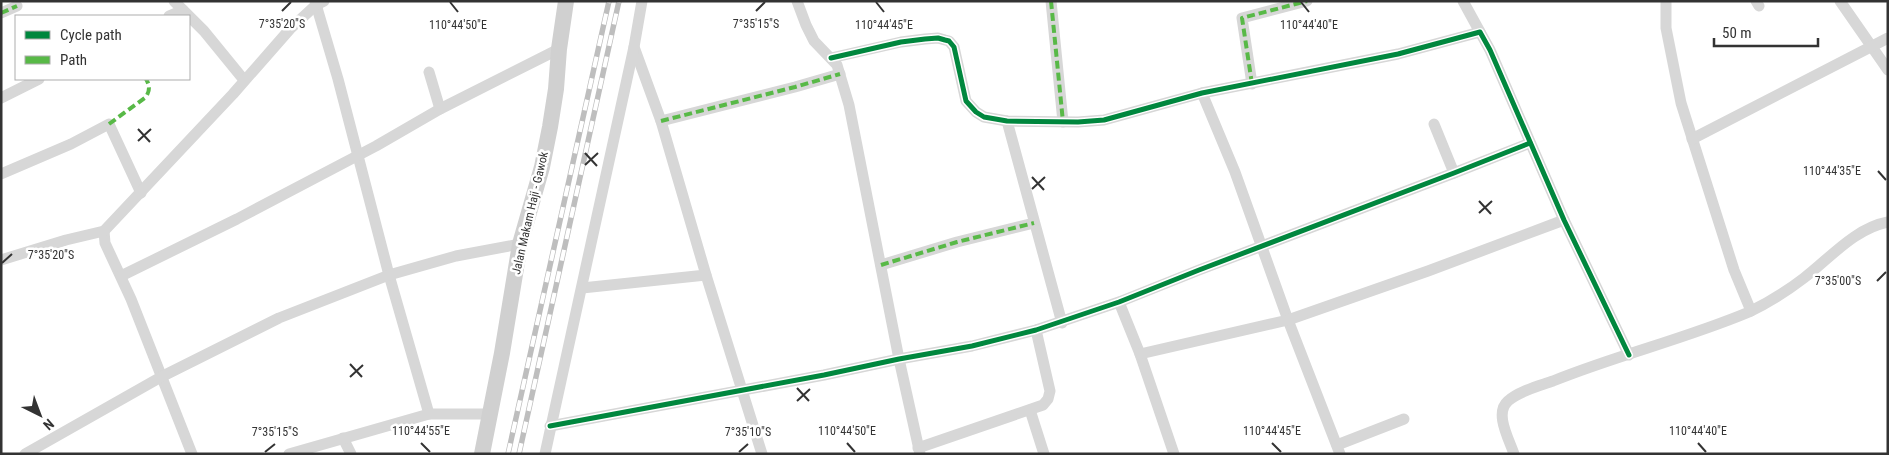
<svg xmlns="http://www.w3.org/2000/svg" width="1889" height="455" viewBox="0 0 1889 455" font-family="'Roboto Condensed',sans-serif">
<rect width="100%" height="100%" fill="#fff"/>
<g fill="none" stroke-linecap="round" stroke-linejoin="round">
<g stroke="#d7d7d7" stroke-width="11">
<polyline points="174,1 204,31 244,80"/>
<polyline points="315,1 338,79 389,275 429,414"/>
<polyline points="797,1 806,25 814,41 837,65 849,105 899,359 920,454"/>
<polyline points="1051,1 1063,122"/>
<polyline points="1463,1 1480,32"/>
<polyline points="1666,1 1666,28 1681,103 1734,270 1751,311"/>
<polyline points="1756,1 1759,6"/>
<polyline points="1840,1 1888,70"/>
<polyline points="1,13 17,6"/>
<polyline points="169,16 183,10"/>
<polyline points="634,47 661,121 706,275 762,454"/>
<polyline points="831,58 901,42 925,39 938,38 945,40 949,41 954,47 966,101 976,112 984,117 1007,121 1078,122 1104,120 1202,93 1398,54 1480,32 1490,50 1564,220 1629,355"/>
<polyline points="429,72 440,109"/>
<polyline points="1252,84 1242,18 1307,1"/>
<polyline points="1202,93 1235,172 1288,320 1340,454"/>
<polyline points="1,98 39,79"/>
<polyline points="661,121 795,87 840,74"/>
<polyline points="1007,121 1062,323"/>
<polyline points="1434,124 1454,173"/>
<polyline points="1692,139 1888,38"/>
<polyline points="1,174 71,144 109,124 141,193"/>
<polyline points="104,231 105,243 131,299 192,454"/>
<polyline points="1,260 66,240 104,231 233,94 290,29 316,5 324,1"/>
<polyline points="881,265 957,242 1034,223"/>
<polyline points="121,276 237,219 376,146 440,109 559,49"/>
<polyline points="582,288 706,275"/>
<polyline points="1119,302 1140,354 1174,454"/>
<polyline points="1140,354 1288,320 1428,271 1564,220"/>
<polyline points="1030,410 1044,454"/>
<polyline points="550,426 824,375 899,359 972,346 1036,330 1119,302 1199,270 1454,173 1530,143"/>
<polyline points="343,438 351,454"/>
<polyline points="1337,445 1404,419"/>
<polyline points="918,448 1043,405 1048,399 1050,391 1036,330"/>
<polyline points="25,454 161,377 279,318 389,275 456,256 520,244"/>
<polyline points="289,454 429,414 490,414"/>
<polyline points="545,454 634,47 642,1"/>
<path d="M1514,454C1509,439 1494,413 1508,401C1519,391 1539,386 1553,381C1617,355 1685,339 1749,312C1768,303 1787,291 1804,278C1829,259 1855,228 1888,222"/>
</g>
<polyline stroke="#d0d0d0" stroke-width="16" points="482,454 502,353 520,244 542,167 550,127 556,89 559,49 566,1"/>
<defs>
<g id="rail">
<polyline points="508,454 609,1"/>
<polyline points="519,454 619,1"/>
</g>
</defs>
<use href="#rail" stroke="#bebebe" stroke-width="5.5"/>
<use href="#rail" stroke="#fff" stroke-width="4" stroke-dasharray="11" stroke-linecap="butt"/>
<g stroke="#58b947" stroke-width="4" stroke-dasharray="8 4" stroke-linecap="butt">
<polyline points="1051,1 1063,122"/>
<polyline points="1,13 17,6"/>
<polyline points="1252,84 1242,18 1307,1"/>
<polyline points="661,121 795,87 840,74"/>
<path d="M109,124L146,97C150,90 150,86 146,79"/>
<polyline points="881,265 957,242 1034,223"/>
</g>
<defs>
<g id="cycleway">
<polyline points="831,58 901,42 925,39 938,38 945,40 949,41 954,47 966,101 976,112 984,117 1007,121 1078,122 1104,120 1202,93 1398,54 1480,32 1490,50 1564,220 1629,355"/>
<polyline points="550,426 824,375 899,359 972,346 1036,330 1119,302 1199,270 1454,173 1530,143"/>
</g>
</defs>
<use href="#cycleway" stroke="#fff" stroke-width="8"/>
<use href="#cycleway" stroke="#00873e" stroke-width="5"/>
</g>
<path fill="none" stroke="#333" stroke-width="2" d="M450,2L458,12M876,2L884,12M1301,2L1309,12M282,11L291,2M756,11L765,2M138,129L150,142M138,141L151,129M585,153L597,166M585,165L598,153M1878,171L1886,180M1032,177L1044,190M1032,189L1045,177M1479,201L1491,214M1479,213L1492,201M2,263L12,254M1877,281L1886,272M350,364L362,377M350,377L363,365M797,388L809,401M797,401L810,389M421,443L430,452M847,443L855,452M1272,443L1281,452M1698,443L1706,452M265,452L275,444M739,452L748,444"/>
<g text-anchor="middle" dominant-baseline="central" stroke-width="5" stroke-linejoin="round" paint-order="stroke">
<g font-size="12" fill="#333" stroke="#fff">
<text transform="translate(530 213) rotate(-77)">Jalan Makam Haji - Gawok</text>
</g>
</g>
<g font-size="12" text-anchor="middle" fill="#333" stroke="#fff" stroke-width="5" stroke-linejoin="round" paint-order="stroke">
<text x="282" y="28">7°35'20"S</text>
<text x="756" y="28">7°35'15"S</text>
<text x="458" y="29">110°44'50"E</text>
<text x="884" y="29">110°44'45"E</text>
<text x="1309" y="29">110°44'40"E</text>
<text x="1832" y="175">110°44'35"E</text>
<text x="51" y="259">7°35'20"S</text>
<text x="1838" y="285">7°35'00"S</text>
<text x="421" y="435">110°44'55"E</text>
<text x="847" y="435">110°44'50"E</text>
<text x="1272" y="435">110°44'45"E</text>
<text x="1698" y="435">110°44'40"E</text>
<text x="275" y="436">7°35'15"S</text>
<text x="748" y="436">7°35'10"S</text>
</g>
<rect width="1889" height="455" fill="none" stroke="#333333" stroke-width="5"/>
<rect x="15" y="15" width="175" height="65" fill="#ffffff" stroke="#adadad"/>
<rect x="25" y="31" width="25" height="8" fill="#00873e" stroke="#adadad"/>
<text x="60" y="40" font-size="15" fill="#333333">Cycle path</text>
<rect x="25" y="56" width="25" height="8" fill="#58b947" stroke="#adadad"/>
<text x="60" y="65" font-size="15" fill="#333333">Path</text>
<g transform="translate(40 415) rotate(138)" stroke="#ffffff" stroke-width="4" paint-order="stroke">
<path d="M0-4L9 19L0 12L-9 19Z" fill="#333333"/>
<text y="-8" font-size="14" font-weight="bold" text-anchor="middle" fill="#333333">N</text>
</g>
<path d="M1714 38v8h104v-8" fill="none" stroke="#333333" stroke-width="2.5"/>
<text x="1722" y="38" font-size="15" fill="#333333" stroke="#ffffff" stroke-width="4" paint-order="stroke">50 m</text>
</svg>
